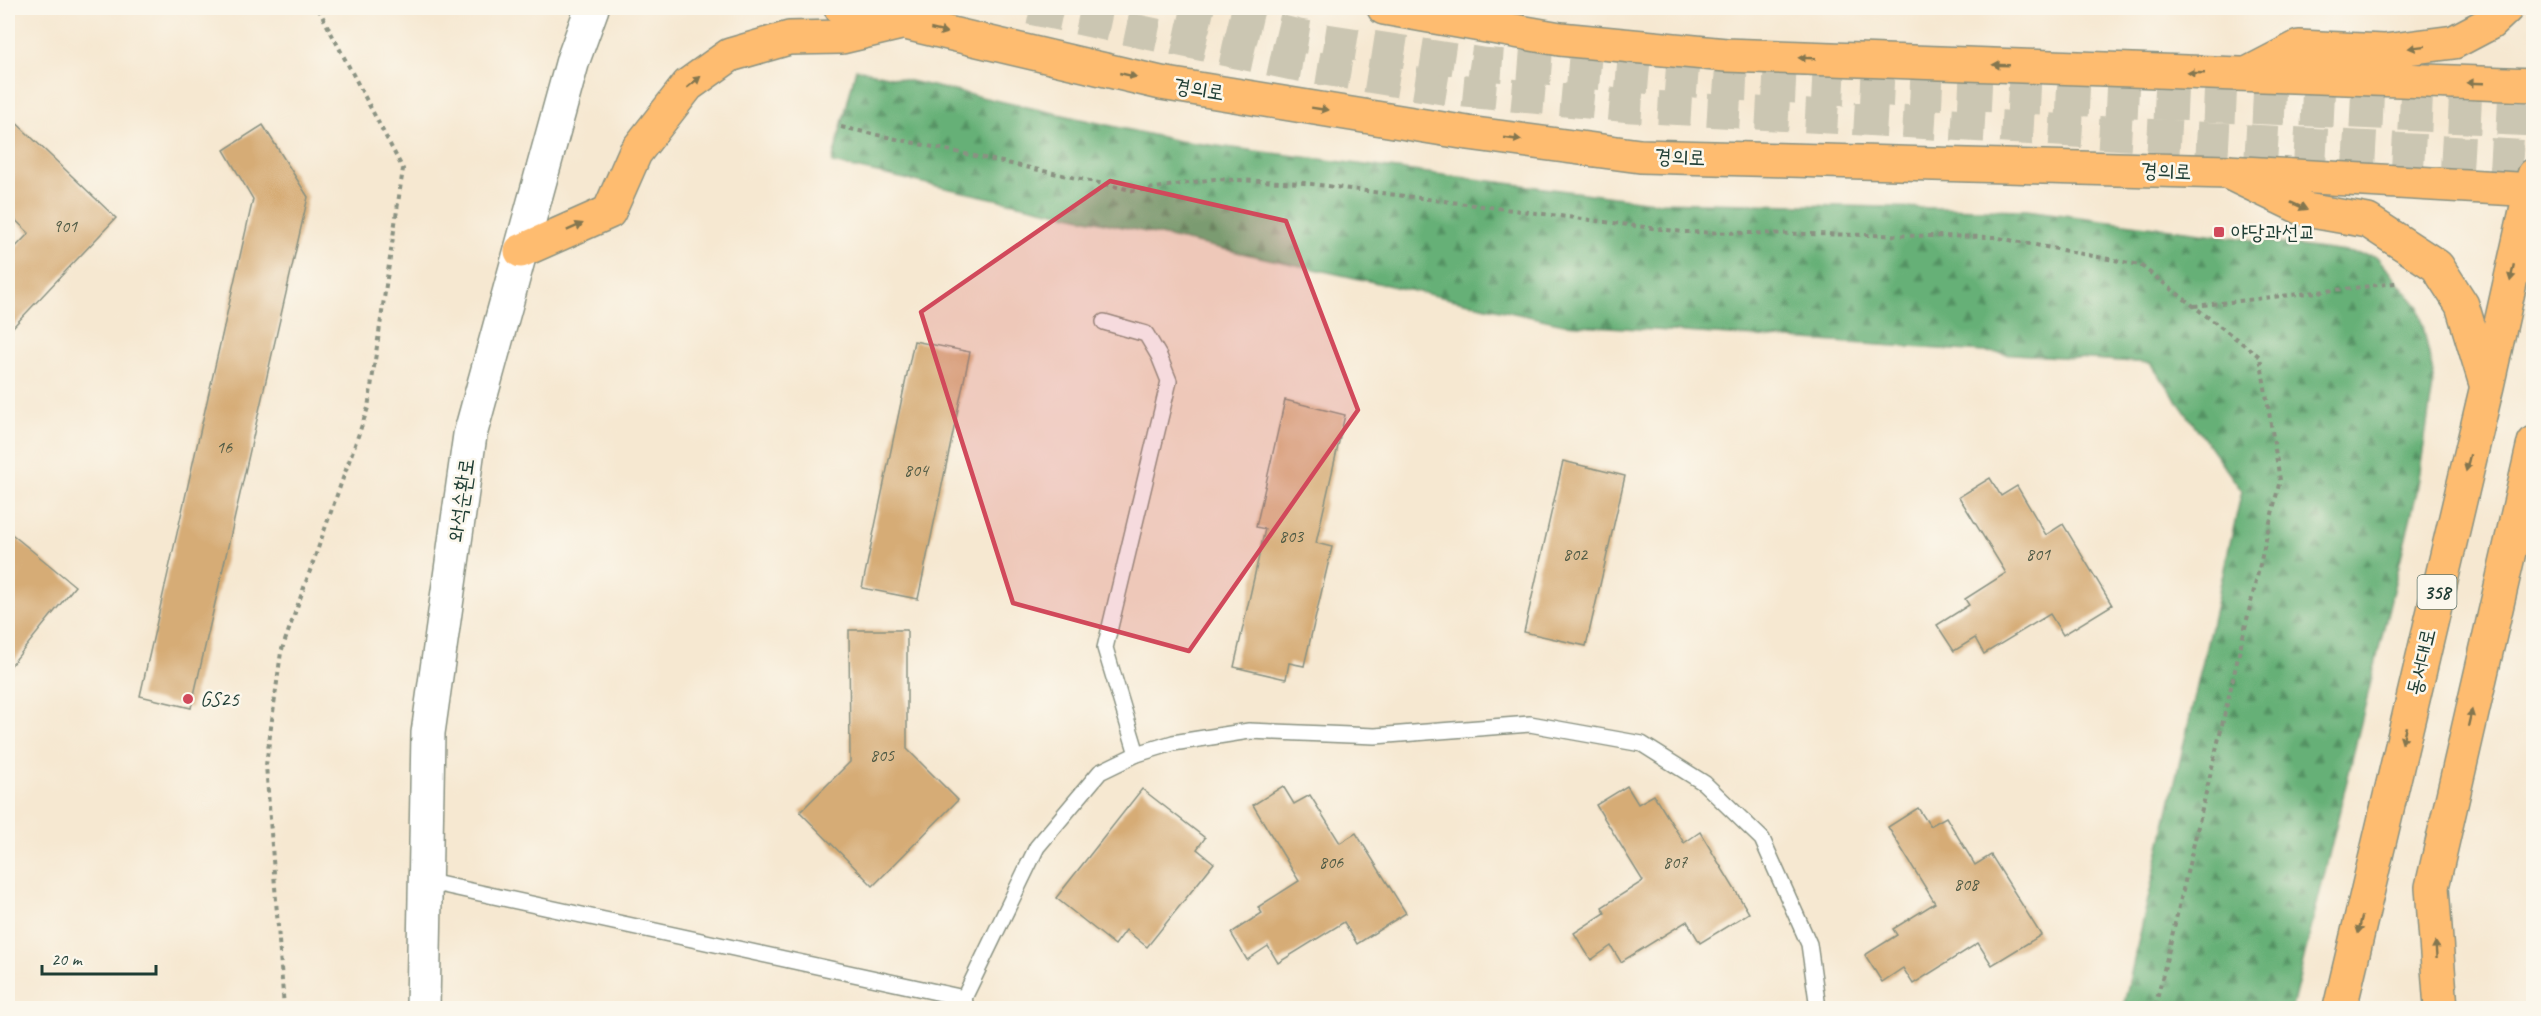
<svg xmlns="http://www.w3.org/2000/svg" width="2541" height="1016" viewBox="0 0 2541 1016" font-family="Caveat,'Poor Story',sans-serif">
<defs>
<pattern id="forest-firs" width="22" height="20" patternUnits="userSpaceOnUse" patternTransform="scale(1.5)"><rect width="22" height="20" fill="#66b077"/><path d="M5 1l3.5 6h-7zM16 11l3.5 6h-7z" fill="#539062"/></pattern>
</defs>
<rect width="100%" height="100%" fill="#fbf7ec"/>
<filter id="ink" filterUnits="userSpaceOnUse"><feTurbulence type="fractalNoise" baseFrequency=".0167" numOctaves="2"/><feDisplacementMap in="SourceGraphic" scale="12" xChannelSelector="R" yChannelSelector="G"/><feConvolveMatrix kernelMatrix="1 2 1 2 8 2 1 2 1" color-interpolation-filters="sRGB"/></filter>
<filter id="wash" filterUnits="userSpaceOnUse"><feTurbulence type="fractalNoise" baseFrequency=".008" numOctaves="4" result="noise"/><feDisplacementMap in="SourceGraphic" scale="24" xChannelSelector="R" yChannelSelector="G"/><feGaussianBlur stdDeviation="1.35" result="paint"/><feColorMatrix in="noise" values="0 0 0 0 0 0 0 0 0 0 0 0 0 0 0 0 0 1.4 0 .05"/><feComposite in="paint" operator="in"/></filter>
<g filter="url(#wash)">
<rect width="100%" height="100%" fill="#f6e8d1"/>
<polygon fill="url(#forest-firs)" stroke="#427656" stroke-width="1.5" points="856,69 1179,141 1653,202 2026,210 2376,256 2419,307 2434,378 2417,491 2292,1008 2123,1008 2242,491 2150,363 1564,324 832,163"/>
<g id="blocks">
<g fill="#d6ac76">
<polygon points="8,115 116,218 13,327 8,322 8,255 29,233 8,213"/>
<polygon points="263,125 308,197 191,708 140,696 253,199 224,150"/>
<polygon points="914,341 970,352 918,599 862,588"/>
<polygon points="1285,400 1345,415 1316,543 1332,547 1304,666 1289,663 1286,679 1234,667 1265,529 1256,527"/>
<polygon points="1563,461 1625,476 1586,646 1524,632"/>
<polygon points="1990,478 2001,496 2017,486 2046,535 2063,524 2112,605 2063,635 2050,614 1984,654 1975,638 1954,651 1937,625 1969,605 1965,599 2006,573 1959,497"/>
<polygon points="8,531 75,586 8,669"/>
<polygon points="849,630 907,630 907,749 958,800 873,886 800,812 850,762"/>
<polygon points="1283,786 1294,804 1310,795 1340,843 1356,833 1406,913 1357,944 1344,922 1278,963 1268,946 1247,960 1231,933 1262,913 1258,907 1299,881 1253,805"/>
<polygon points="1627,786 1638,804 1654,795 1684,843 1700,832 1749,913 1700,943 1687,921 1621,962 1611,946 1591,960 1574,933 1605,913 1602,907 1643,881 1596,805"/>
<polygon points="1142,789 1205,838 1197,849 1214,863 1147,947 1126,930 1115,945 1056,898"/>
<polygon points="1918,808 1930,826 1946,817 1975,865 1991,855 2041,935 1992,965 1978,943 1913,984 1903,968 1882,982 1865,955 1897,935 1893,929 1935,903 1888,827"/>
</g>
</g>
</g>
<g filter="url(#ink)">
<use href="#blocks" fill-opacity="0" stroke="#8a9282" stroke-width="1.5"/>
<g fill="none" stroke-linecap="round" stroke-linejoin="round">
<g stroke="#cbc6b2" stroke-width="33" stroke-dasharray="33 16" stroke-linecap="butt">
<polyline points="1030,8 1293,64 1455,90 1632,106 2534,157"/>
<polyline points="1181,8 1299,36 1482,64 1730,84 2534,120"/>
</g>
<defs>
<g id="service">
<polyline points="1104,322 1146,334 1159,356 1169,381 1105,648 1137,754"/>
<polyline points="425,881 964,998"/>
<polyline points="966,1008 964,998 1037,847 1100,772 1137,754 1173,743 1249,731 1375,736 1530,724 1642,744 1704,783 1762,839 1809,944 1818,1008"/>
</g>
<polyline id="tertiary" points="423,1008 428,733 470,435 573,60 592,8"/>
<g id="primary">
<polyline points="841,8 1161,83 1468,133 1640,156 2227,172 2534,190"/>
<polyline points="1384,8 1560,39 1726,55 2534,85"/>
<polyline points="2247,74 2299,47 2384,51 2454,42 2490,23 2506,8"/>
<polyline points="521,251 609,212 635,153 688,85 730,55 789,38 842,37 897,24"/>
</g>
<g id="trunk">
<polyline points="2227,172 2306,210 2368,221 2437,266 2462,305 2486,384"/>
<polyline points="2340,1008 2487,386 2534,175"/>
<polyline points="2441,1008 2432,887 2534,443"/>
</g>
</defs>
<use href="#service" stroke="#8a9282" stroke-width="18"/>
<use href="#tertiary" stroke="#8a9282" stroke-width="36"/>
<use href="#primary" stroke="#8a9282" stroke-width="36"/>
<use href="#trunk" stroke="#8a9282" stroke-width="36"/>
<g stroke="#8a9282" stroke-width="4" stroke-dasharray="4.5 4.5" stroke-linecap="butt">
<polyline points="841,127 1136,191 1214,179 1304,183 1683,232 1994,237 2140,265 2260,357 2280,480 2155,1008"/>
<polyline points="2194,306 2396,283"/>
<polyline points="284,1008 266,765 281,652 368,408 403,169 318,8"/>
</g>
<use href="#service" stroke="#fff" stroke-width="15"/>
<use href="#tertiary" stroke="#fff" stroke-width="33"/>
<use href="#primary" stroke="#febc70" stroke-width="33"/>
<use href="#trunk" stroke="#febc70" stroke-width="33"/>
</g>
<defs><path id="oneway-solid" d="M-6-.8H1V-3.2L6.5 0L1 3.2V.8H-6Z" transform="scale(1.5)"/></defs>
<g fill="#83764f">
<use href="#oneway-solid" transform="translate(939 31) rotate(13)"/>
<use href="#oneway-solid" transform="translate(2417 47) rotate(173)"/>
<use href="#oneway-solid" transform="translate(1807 58) rotate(-178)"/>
<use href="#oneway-solid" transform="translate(2001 65) rotate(-178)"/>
<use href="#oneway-solid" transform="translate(2196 73) rotate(-178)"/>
<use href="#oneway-solid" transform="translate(1128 75) rotate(13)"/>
<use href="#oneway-solid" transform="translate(694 82) rotate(-39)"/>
<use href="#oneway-solid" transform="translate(2475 83) rotate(-178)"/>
<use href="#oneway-solid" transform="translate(1320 109) rotate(9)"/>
<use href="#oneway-solid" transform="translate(1513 139) rotate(8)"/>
<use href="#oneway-solid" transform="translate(2299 206) rotate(24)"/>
<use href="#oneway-solid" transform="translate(575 227) rotate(-24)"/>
<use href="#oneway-solid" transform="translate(2512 273) rotate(102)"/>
<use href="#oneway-solid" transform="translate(2468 463) rotate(104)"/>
<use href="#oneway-solid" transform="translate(2470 718) rotate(-77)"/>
<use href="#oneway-solid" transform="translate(2404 735) rotate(103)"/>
<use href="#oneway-solid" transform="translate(2360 925) rotate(103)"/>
<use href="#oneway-solid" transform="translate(2436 950) rotate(-94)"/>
</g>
</g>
<path fill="#d1495b" fill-opacity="0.2" stroke="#d1495b" stroke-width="4.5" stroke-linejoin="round" d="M1110,181L1286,221L1358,410L1189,651L1013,603L921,312Z"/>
<g fill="#d1495b" stroke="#fbf7ec" stroke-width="2">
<rect x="2213" y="226" width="12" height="12" rx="3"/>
<circle cx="188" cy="699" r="6"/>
</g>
<g text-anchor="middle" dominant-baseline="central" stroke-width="5" stroke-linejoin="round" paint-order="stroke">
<g font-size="18" fill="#4d5944">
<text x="65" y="226">901</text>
<text x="224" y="447">16</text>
<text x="916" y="470">804</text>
<text x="1291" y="536">803</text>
<text x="1575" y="554">802</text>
<text x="2038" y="554">801</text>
<text x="882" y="755">805</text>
<text x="1331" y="862">806</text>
<text x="1675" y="862">807</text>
<text x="1966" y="884">808</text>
</g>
<rect fill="#fbf7ec" stroke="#61756b" stroke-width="1.5" x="2417.5" y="575" width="39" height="34" rx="4.5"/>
<g font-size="20" font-weight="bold" fill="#1f3d34">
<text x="2437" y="592">358</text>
</g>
<g font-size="21" fill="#1f3d34" stroke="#fbf7ec">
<text transform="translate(1199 89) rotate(9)">경의로</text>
<text transform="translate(1680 157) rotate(2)">경의로</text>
<text transform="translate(2166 171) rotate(2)">경의로</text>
<text transform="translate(461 500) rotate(-82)">와석순환로</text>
<text transform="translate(2421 662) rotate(-77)">동서대로</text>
</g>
<g font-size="21" fill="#1f3d34" stroke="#fbf7ec" text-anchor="start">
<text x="2231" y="232">야당과선교</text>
<text x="200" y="699">GS25</text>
</g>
</g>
<rect width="2541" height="1016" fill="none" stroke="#fbf7ec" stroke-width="30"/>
<path d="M42 965v9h114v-9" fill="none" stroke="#1f3d34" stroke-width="3"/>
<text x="51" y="965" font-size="18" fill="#1f3d34" stroke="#fbf7ec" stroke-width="4.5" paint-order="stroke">20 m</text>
</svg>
